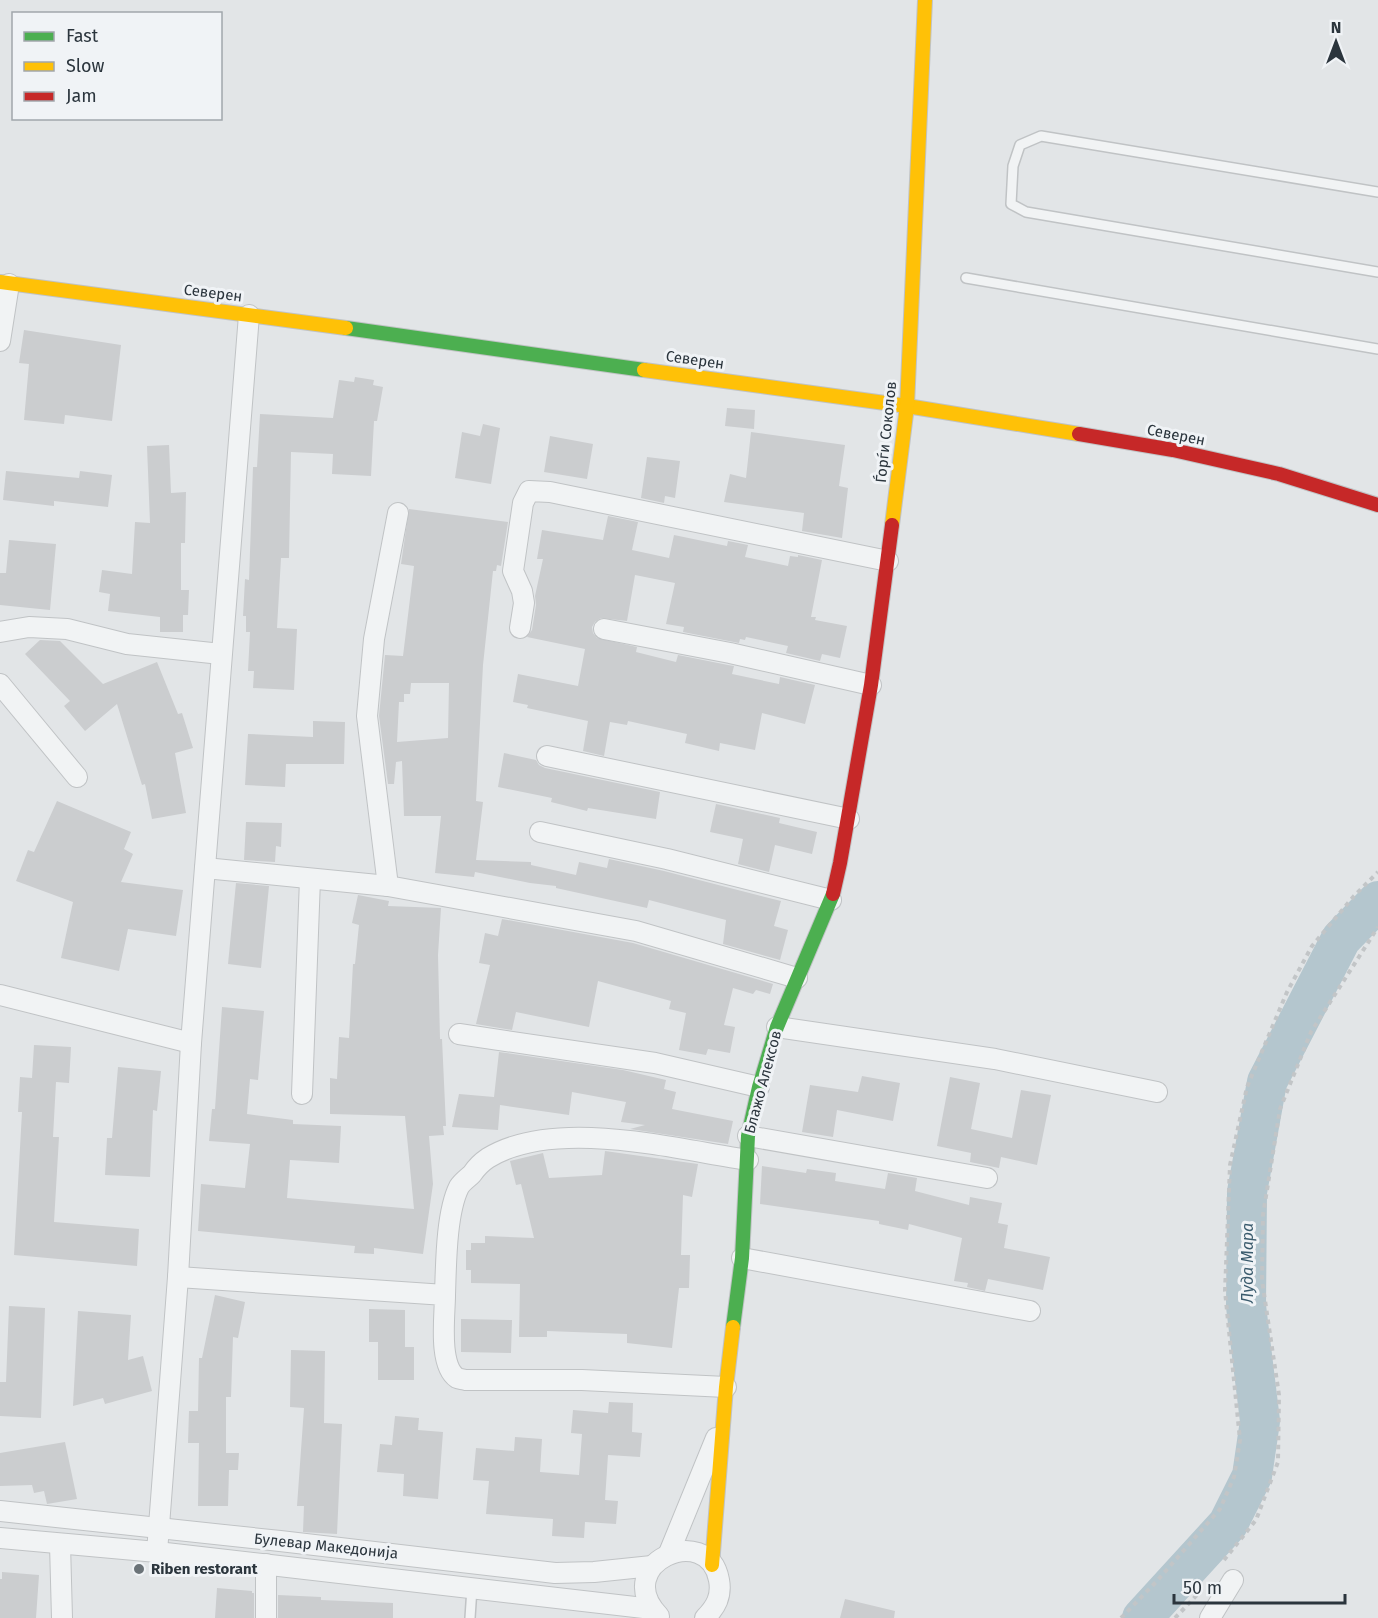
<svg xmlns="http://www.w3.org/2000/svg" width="1378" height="1618" viewBox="0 0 1378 1618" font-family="'Fira Sans',sans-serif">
<rect width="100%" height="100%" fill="#e2e5e7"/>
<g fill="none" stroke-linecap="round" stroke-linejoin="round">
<polyline stroke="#b4c6ce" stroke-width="40" points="1142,1618 1228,1524 1252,1476 1260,1421 1246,1306 1247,1192 1267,1082 1341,939 1378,901"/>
</g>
<g fill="#cbcdcf" fill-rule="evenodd">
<polygon points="24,330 121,345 112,421 65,415 64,424 24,420 29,364 19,363"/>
<polygon points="355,377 374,380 373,385 383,387 377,421 374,421 371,476 332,474 333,454 291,452 289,558 281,558 277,628 297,629 294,690 253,688 254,671 248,671 250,632 246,632 246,616 243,616 245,579 249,580 253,467 257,467 260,414 333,418 339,380 354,382"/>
<polygon points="727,408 755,410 754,429 725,426"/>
<polygon points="483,424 500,428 491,484 455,478 462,432 480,436"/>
<polygon points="751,432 845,445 839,486 848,488 842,538 802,531 804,513 724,502 730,474 746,478"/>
<polygon points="550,436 593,444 587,479 544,472"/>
<polygon points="169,445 171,493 186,492 185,543 181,543 181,590 189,590 188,615 183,615 183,632 160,632 160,617 108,611 110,594 99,592 102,570 132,574 135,522 150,523 147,446"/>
<polygon points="647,457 680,461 675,498 665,496 664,503 641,498"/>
<polygon points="6,471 79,478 80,471 112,475 108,507 54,501 54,506 3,500"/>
<path d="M409,509L508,522L501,566L497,565L496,571H493L483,665L476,801L483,802L476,860L531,862V865L576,875L579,862L607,868L609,859L664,871L781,901L774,926L788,930L780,960L723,944L726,920L649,900L647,908L556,888V886L530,883L475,872L474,877L435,873L441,816H404L402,761L396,762L394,784H388L379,716L385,655L403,656L414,566L401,564ZM411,683H449L448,738L397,742L399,702H404V694H410Z"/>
<polygon points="608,516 638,522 632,550 669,558 674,535 727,546 728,541 748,545 745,557 788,566 790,556 798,557 798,555 822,560 811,617 816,617 815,620 847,626 840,658 822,654 820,661 786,653 788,646 746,637 745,640 740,639 739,643 683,632 684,627 666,624 675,583 635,575 627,621 601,618 595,622 592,627 593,633 597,638 637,647 636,652 676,662 678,655 728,665 734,666 732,674 779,684 780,677 815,685 805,724 762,713 755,750 720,743 719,751 685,743 687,734 628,721 627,725 610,722 604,756 583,751 588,721 527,708 528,705 513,702 518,674 578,686 585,649 527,637 532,630 536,605 535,596 543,559 537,559 542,530 603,540"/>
<polygon points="9,540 56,544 50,610 0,605 0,573 6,573"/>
<polygon points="40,640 60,641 103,684 157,662 178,714 182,713 193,748 175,753 186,813 152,819 145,784 142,785 117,704 85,731 64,706 70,701 25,654"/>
<polygon points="313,721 345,722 344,764 286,764 285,787 245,785 248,734 313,737"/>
<polygon points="504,753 536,760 539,765 545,768 660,792 656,819 588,808 587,811 551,802 552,798 498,787"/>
<polygon points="57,801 131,832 124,849 133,854 121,882 183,890 176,936 128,929 119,971 61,958 73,902 16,881 28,850 34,852"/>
<polygon points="716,804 780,818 779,823 817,832 812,854 775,845 769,872 738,864 743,839 710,832"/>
<polygon points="246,822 282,823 281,847 276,846 275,862 244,860"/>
<polygon points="236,883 269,886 261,968 228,964"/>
<polygon points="358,895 389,901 388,906 441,908 438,955 440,1039 442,1039 446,1126 443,1126 444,1135 429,1136 433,1184 423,1254 374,1248 374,1254 354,1253 355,1246 198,1231 201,1184 245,1188 250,1144 209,1141 212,1109 215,1109 222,1007 264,1011 258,1080 250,1079 247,1114 293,1120 293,1124 341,1126 339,1163 290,1160 287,1198 414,1209 405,1116 330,1114 330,1078 337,1079 339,1037 349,1038 353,964 355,964 359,925 352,923"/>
<polygon points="502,919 633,943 773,984 770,994 756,990 753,994 733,988 724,1025 735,1027 730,1053 708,1049 706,1055 679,1050 686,1013 669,1009 671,1001 598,981 589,1027 516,1012 512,1030 476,1024 490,965 479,963 485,933 498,936"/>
<polygon points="34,1045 71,1047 69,1083 56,1082 53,1137 59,1137 54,1222 139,1229 137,1266 14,1255 22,1112 18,1112 20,1077 32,1078"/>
<polygon points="499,1052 623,1070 666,1080 664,1089 676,1092 672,1109 733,1121 728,1144 630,1129 645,1125 621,1122 626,1102 572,1092 569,1115 500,1105 498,1130 452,1127 459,1094 494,1097"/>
<polygon points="118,1067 161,1071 157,1111 153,1110 150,1177 105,1175 107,1138 112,1138"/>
<polygon points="862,1076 900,1083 893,1121 837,1110 833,1137 802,1132 810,1085 858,1092"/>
<polygon points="950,1077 980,1083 971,1129 1012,1138 1021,1090 1051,1095 1037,1165 1001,1157 999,1168 970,1162 971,1153 937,1146"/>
<polygon points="605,1151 698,1164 692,1197 683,1195 681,1255 690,1255 689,1288 679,1288 672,1348 627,1343 627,1334 547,1331 547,1337 519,1337 520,1284 471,1283 471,1270 466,1270 466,1250 471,1250 471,1243 485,1243 485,1236 534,1238 521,1184 516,1185 510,1161 543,1153 549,1178 602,1175"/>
<polygon points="762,1166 806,1173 807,1169 836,1173 835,1181 885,1189 888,1173 917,1178 915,1191 969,1205 970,1197 1002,1203 998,1223 1008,1225 1004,1248 1050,1257 1043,1290 988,1279 985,1291 967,1287 968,1283 954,1281 962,1238 909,1224 908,1230 879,1224 879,1221 760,1204"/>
<polygon points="215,1295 245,1302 238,1338 233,1337 231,1397 226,1397 226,1453 239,1453 238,1470 229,1470 228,1506 198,1506 199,1443 188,1443 189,1411 198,1411 199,1358 202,1358"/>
<polygon points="9,1306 45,1308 41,1418 0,1416 0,1382 6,1382"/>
<polygon points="369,1309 405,1310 405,1347 414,1347 414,1380 378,1380 378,1342 369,1342"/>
<polygon points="78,1311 131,1315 128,1360 143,1356 152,1391 105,1404 103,1398 73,1406"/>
<polygon points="461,1319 512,1320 511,1353 461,1352"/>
<polygon points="291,1350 325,1351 324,1423 342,1424 337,1534 303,1532 304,1506 297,1506 304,1408 290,1407"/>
<polygon points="609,1402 633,1403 632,1432 642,1433 640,1457 608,1455 605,1500 618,1501 616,1524 585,1522 584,1538 552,1536 553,1519 486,1514 489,1481 473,1480 476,1448 514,1451 515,1437 542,1439 540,1472 579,1475 582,1434 571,1433 573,1410 608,1413"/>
<polygon points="395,1416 419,1418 418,1430 443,1432 438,1499 403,1496 404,1474 377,1472 380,1444 392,1445"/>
<polygon points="65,1442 77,1499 47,1504 44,1491 34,1493 32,1485 0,1486 0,1453"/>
<polygon points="2,1572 39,1575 36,1618 0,1618 0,1579 2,1579"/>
<polygon points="217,1588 252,1591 252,1593 254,1593 254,1618 215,1618"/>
<polygon points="278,1595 321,1597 321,1600 393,1603 393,1618 278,1618"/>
<polygon points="845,1599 895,1611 894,1618 840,1618"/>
</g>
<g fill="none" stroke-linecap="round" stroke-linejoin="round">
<defs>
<g id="lane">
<polyline points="1378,192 1041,136 1020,145 1013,166 1011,204 1026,212 1378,272"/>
<polyline points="966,278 1378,349"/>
<polyline points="470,1618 472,1588"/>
</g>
<g id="street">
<polyline points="0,341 9,284"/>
<polyline points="520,628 524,603 522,591 513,571 523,503 529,491 550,492 888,561"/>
<polyline points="604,629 730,653 871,685"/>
<polyline points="0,632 29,627 67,629 127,644 221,654"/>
<polyline points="0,684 77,777"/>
<polyline points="547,756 849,819"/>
<polyline points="540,832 667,859 831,900"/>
<polyline points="205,868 388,886 636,931 797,978"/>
<polyline points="388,886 367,716 374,639 398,513"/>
<polyline points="0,995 191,1043"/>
<polyline points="777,1027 995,1059 1157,1092"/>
<polyline points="459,1034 655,1063 759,1087"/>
<polyline points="302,1094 310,879"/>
<polyline points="748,1136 987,1178"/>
<polyline points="742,1258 1030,1311"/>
<path d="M178,1277L445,1295C445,1315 438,1365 457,1378C459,1379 463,1379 466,1380H582L726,1387"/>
<path d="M445,1295C446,1266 446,1213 459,1187C462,1182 468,1178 472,1174C476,1168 482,1162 488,1158C555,1117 674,1149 748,1160"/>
<polyline points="0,1511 280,1541 555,1573 594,1572 652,1566"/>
<polyline points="0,1538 157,1552 652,1609"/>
<polyline points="60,1544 62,1618"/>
<polyline points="157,1552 178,1277 191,1043 249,315"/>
<polyline points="669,1553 716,1438"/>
<path d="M659,1616C609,1564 708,1520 719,1580C722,1596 716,1607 705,1618"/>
<polyline points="266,1618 266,1564"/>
<polyline points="1210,1618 1233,1580"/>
</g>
<g id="fast">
<polyline points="346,328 644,370"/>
<polyline points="733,1327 742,1258 748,1136 759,1087 777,1027 833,894"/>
</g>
<g id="slow">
<polyline points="0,282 346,328"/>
<polyline points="644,370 907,406 1079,434"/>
<polyline points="892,525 907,406 925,0"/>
<polyline points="712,1565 726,1387 733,1327"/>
</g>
<g id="jam">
<polyline points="1079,434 1173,450 1279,474 1378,505"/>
<polyline points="833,894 840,863 871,685 892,525"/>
</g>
</defs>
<use href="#lane" stroke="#c0c3c5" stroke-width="12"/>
<use href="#street" stroke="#c0c3c5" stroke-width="22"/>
<use href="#fast" stroke="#c0c3c5" stroke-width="16"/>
<use href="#slow" stroke="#c0c3c5" stroke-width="16"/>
<use href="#jam" stroke="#c0c3c5" stroke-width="16"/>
<g stroke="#c2c5c7" stroke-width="4" stroke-dasharray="4.5 4.5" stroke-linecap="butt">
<polyline points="1224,1560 1256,1520 1278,1462 1279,1395 1262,1280 1263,1215 1280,1109 1311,1032 1378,927"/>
<polyline points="1121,1618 1156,1582 1220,1509 1234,1477 1240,1440 1225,1291 1230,1165 1247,1087 1287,992 1312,946 1354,896 1378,872"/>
<polyline points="1175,1618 1197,1595"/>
</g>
<use href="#lane" stroke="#f1f3f4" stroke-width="9"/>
<use href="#street" stroke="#f1f3f4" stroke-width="20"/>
<use href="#fast" stroke="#4caf50" stroke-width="14"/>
<use href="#slow" stroke="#ffc107" stroke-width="14"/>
<use href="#jam" stroke="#c62828" stroke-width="14"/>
</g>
<circle fill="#6b7378" stroke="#f0f3f6" stroke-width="2" cx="139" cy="1569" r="6"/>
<g text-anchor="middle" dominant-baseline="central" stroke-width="6" stroke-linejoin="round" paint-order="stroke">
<g font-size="15" fill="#2b353d" stroke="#f0f3f6">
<text transform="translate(213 293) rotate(7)">Северен</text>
<text transform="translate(695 360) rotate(8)">Северен</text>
<text transform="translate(886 432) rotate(-84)">Ѓорѓи Соколов</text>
<text transform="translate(1176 435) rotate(11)">Северен</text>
<text transform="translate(763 1082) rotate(-75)">Блажо Алексов</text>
<text transform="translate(326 1546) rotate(6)">Булевар Македонија</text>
</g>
<g font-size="15" font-weight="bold" fill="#2b353d" stroke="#f0f3f6" text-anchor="start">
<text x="151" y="1569">Riben restorant</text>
</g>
<g font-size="16" font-style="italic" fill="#3a5b6d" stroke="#f0f3f6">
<text transform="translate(1247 1263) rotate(-90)">Луда Мара</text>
</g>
</g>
<rect x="12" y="12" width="210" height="108" fill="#f0f3f6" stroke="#a1a7ac" stroke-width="1.5"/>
<rect x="24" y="32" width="30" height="9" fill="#4caf50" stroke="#a1a7ac" stroke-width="1.5"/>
<text x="66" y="42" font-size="18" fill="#2b353d">Fast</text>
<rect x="24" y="62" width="30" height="9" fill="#ffc107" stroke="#a1a7ac" stroke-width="1.5"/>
<text x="66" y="72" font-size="18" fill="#2b353d">Slow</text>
<rect x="24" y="92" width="30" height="9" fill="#c62828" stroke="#a1a7ac" stroke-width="1.5"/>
<text x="66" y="102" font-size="18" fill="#2b353d">Jam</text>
<g transform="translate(1336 42)" stroke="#f0f3f6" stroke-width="4.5" paint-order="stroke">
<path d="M0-4.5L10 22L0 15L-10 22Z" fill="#2b353d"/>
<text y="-9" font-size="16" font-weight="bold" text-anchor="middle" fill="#2b353d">N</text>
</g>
<path d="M1174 1594v9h171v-9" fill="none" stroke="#2b353d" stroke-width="3"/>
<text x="1183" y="1594" font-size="18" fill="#2b353d" stroke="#f0f3f6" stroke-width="4.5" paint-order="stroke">50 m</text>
</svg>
